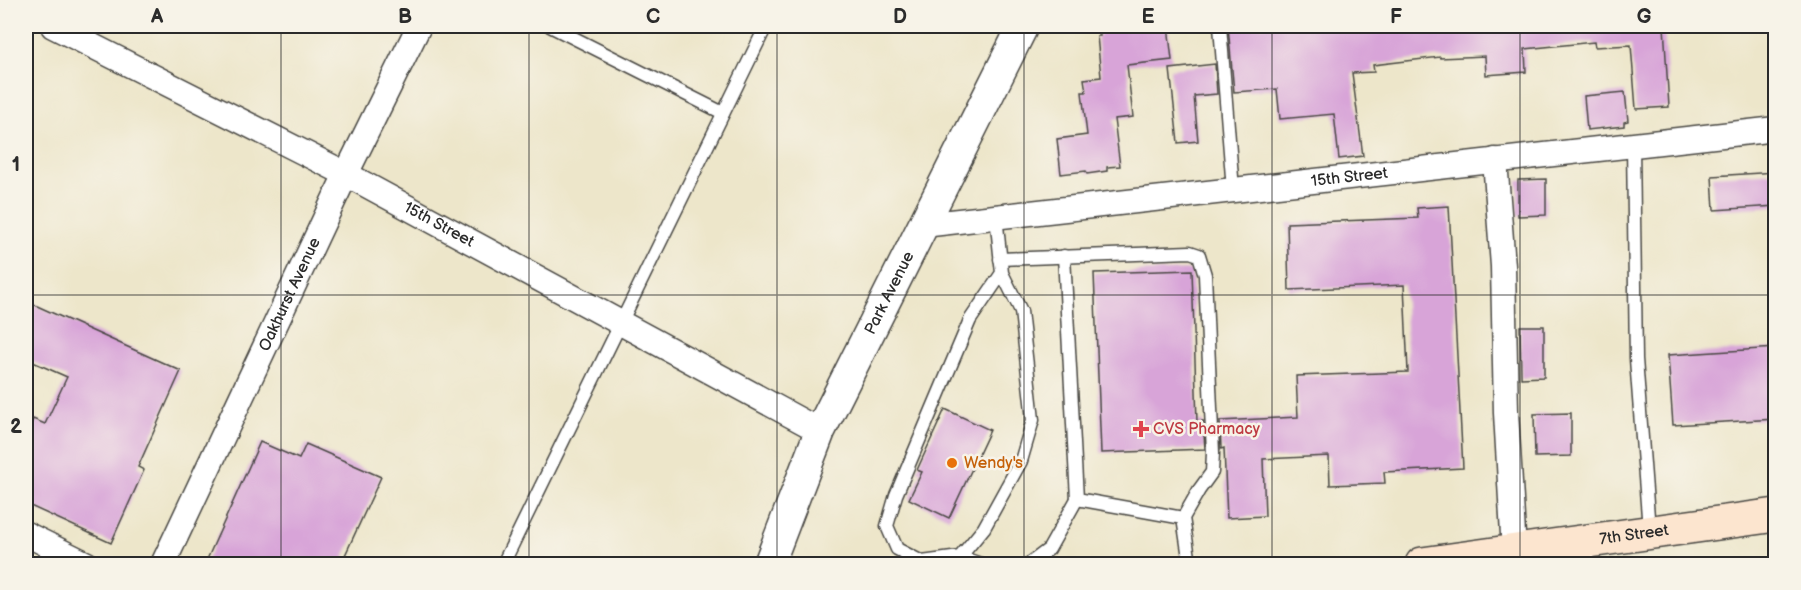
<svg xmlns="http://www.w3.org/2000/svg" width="1801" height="590" viewBox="0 0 1801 590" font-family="'Balsamiq Sans',sans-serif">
<rect width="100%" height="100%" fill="#f7f3e8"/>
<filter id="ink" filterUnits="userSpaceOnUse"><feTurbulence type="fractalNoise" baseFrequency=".0167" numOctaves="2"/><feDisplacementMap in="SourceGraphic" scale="12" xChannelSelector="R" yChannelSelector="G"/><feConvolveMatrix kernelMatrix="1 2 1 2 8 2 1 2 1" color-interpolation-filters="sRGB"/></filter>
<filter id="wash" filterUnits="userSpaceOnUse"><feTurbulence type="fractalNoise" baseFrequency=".008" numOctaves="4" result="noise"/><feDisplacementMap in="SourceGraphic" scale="24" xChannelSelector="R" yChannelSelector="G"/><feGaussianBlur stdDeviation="1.35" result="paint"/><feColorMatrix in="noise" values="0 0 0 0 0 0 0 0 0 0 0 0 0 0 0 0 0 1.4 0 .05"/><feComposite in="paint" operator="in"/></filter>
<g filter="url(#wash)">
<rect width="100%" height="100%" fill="#ede6ca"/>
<g id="blocks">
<g fill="#d8a4d8">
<polygon points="1099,26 1168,26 1172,60 1127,65 1133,117 1114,119 1120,166 1107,167 1107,171 1087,174 1086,171 1061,174 1057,139 1087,135 1082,92 1086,92 1084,79 1101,77 1097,36 1100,36"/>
<polygon points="1228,26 1664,26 1669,107 1636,109 1631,45 1595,47 1594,42 1525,49 1526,72 1486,75 1485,56 1440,58 1440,57 1373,65 1374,72 1352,73 1363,156 1339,159 1334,114 1280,119 1277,89 1234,92"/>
<polygon points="1215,64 1217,94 1194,96 1198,141 1178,143 1170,69"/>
<polygon points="1625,92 1628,121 1624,122 1624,126 1587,130 1584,96"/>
<polygon points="1776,172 1776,206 1714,210 1712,176"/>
<polygon points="1546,179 1546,215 1518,216 1518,180"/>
<polygon points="1449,206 1463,468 1384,472 1385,483 1330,485 1329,456 1263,459 1265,516 1227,518 1224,448 1221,449 1220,421 1298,417 1296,376 1408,372 1404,285 1289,290 1287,223 1418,218 1417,208"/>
<polygon points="1192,270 1197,422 1203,421 1205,449 1101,453 1094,273"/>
<polygon points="26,301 181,371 138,467 144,470 111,543 26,504 26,436 33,419 45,424 67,377 26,359"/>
<polygon points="1520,326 1544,326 1544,377 1521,378"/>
<polygon points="1776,348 1776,419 1673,425 1668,355"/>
<polygon points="945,409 990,430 949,518 909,499 922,472 917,470"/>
<polygon points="1571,413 1571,456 1535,457 1534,414"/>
<polygon points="260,442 299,459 306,444 381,477 341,564 205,564"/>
</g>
</g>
</g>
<g filter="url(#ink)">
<use href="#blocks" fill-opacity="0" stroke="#484743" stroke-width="1.5"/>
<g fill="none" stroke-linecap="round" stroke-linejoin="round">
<defs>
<g id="service">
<polyline points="550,26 723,113"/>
<polyline points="1220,26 1233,190"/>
<polyline points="1633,145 1636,359 1649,530"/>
<polyline points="996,216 1002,273 1021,311 1033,420 1021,461 984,528 960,557 922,562 897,549 887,526 896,495 970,320 1002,273"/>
<polyline points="1064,256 1077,499 1183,518"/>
<polyline points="1000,259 1190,252 1199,255 1205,275 1213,453 1212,472 1199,490 1183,518 1190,564"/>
<polyline points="960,557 981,564"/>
<polyline points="503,564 766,26"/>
<polyline points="1029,564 1049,549 1077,499"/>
</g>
<g id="minor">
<path id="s1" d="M53,26L346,174L820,431"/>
<polyline points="1495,160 1503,266 1506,413 1514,552"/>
<path id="s2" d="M923,225L1776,129"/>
<polyline points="26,534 87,564"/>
<polyline points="1579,543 1582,564"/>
<path id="s3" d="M163,564L346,174L419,26"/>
</g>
<g id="tertiary">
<path id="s4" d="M769,564L820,431L1023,26"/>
</g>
<g id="secondary">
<path id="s5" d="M1422,564L1776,515"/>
</g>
</defs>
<use href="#service" stroke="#484743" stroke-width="15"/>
<use href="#minor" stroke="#484743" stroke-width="27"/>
<use href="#tertiary" stroke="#484743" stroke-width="33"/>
<use href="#secondary" stroke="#484743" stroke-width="36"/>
<use href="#service" stroke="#fff" stroke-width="12"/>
<use href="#minor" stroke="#fff" stroke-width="24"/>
<use href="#tertiary" stroke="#fff" stroke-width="30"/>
<use href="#secondary" stroke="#fce5cf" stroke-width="33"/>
</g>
</g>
<path fill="none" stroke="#2b2b2b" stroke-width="1.5" stroke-opacity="0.55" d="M281,26V564M529,26V564M777,26V564M1024,26V564M1272,26V564M1520,26V564M26,295H1776"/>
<path fill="#e0444e" stroke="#f7f3e8" stroke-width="2" d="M1138 420h6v6h6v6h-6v6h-6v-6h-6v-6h6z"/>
<circle fill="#e8710a" stroke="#f7f3e8" stroke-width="2" cx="952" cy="463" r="6"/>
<g text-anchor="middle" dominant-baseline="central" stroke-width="5" stroke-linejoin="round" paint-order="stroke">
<g font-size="16" fill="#2b2b2b" stroke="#f7f3e8">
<text stroke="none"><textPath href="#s2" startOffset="429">15th Street</textPath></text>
<text stroke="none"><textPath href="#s1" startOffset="434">15th Street</textPath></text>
<text stroke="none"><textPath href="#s4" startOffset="297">Park Avenue</textPath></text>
<text stroke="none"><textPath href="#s3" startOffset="298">Oakhurst Avenue</textPath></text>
<text stroke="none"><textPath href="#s5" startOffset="214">7th Street</textPath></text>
</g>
<g font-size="16" fill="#be3a42" stroke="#f7f3e8" text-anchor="start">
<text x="1153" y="429">CVS Pharmacy</text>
</g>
<g font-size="16" fill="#c56008" stroke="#f7f3e8" text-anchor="start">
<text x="964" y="463">Wendy's</text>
</g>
</g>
<rect width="1801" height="590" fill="none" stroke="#f7f3e8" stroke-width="66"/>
<rect x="33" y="33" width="1735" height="524" fill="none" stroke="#2b2b2b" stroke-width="2"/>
<g font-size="20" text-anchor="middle" font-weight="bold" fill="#2b2b2b">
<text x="157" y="23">A</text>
<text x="405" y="23">B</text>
<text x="653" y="23">C</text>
<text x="900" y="23">D</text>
<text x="1148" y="23">E</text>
<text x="1396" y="23">F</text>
<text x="1644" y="23">G</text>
<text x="16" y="171">1</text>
<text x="16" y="433">2</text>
</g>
</svg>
